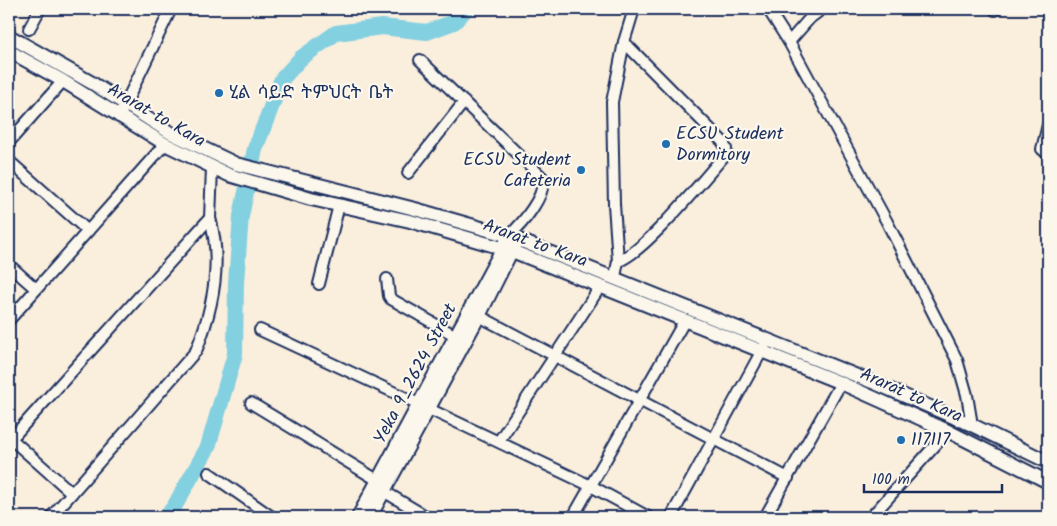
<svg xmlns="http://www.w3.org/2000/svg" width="1057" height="526" viewBox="0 0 1057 526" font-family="Kalam,'Noto Sans Ethiopic',sans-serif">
<rect width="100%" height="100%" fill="#faeedd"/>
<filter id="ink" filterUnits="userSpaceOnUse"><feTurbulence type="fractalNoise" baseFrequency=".02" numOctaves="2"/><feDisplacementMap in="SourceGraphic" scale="10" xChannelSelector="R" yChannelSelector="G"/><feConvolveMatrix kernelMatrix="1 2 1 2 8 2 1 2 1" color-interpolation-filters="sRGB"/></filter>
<g filter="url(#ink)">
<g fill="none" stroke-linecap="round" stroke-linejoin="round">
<polyline stroke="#83d0e1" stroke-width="16" points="165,517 174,507 208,447 235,354 236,282 241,216 255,149 282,79 301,58 336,33 382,27 427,32 454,22 466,9"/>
<defs>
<g id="minor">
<polyline points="768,9 789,42 887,222 957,360 967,395 972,425"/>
<polyline points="995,10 995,9"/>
<polyline points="29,29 40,9"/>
<polyline points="789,42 810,18 822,9"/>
<path d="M420,60L542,177C548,194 521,225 509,236"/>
<polyline points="119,117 171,9"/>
<polyline points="1048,125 1042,149 1048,154"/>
<polyline points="9,142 63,81"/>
<polyline points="9,161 88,231"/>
<polyline points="408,173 464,102"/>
<path d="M618,261C643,254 704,179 724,156L726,149L723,142L624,42"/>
<polyline points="9,265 36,289"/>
<polyline points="615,277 618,261 614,204 612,102 624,42 634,9"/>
<polyline points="387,279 389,296 391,299 456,336"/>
<polyline points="319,284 339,205"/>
<polyline points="479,316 788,478"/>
<polyline points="9,320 165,144"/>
<polyline points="260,330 419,404"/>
<polyline points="251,403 379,481"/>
<polyline points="429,409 591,486 648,517"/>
<polyline points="9,437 72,493"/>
<polyline points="11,439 210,218 212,168"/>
<polyline points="499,441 600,287"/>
<polyline points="209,473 272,517"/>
<polyline points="385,492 427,517"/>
<path d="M51,517L196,351C213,309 222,261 210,218"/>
<polyline points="573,517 685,320"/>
<polyline points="671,517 765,345"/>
<polyline points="765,517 841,383"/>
<polyline points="871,517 948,431"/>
</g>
<g id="major">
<polyline points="9,36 92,83 169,132 236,164 415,209 509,236 877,384 972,425 1048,462"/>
<polyline points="9,51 63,81 165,144 229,175 311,199 410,221 512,251 841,383 948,431 1048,482"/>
<polyline points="358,517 506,242"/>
<polyline points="370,517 479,316 515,244"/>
</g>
</defs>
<use href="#minor" stroke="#1b2f5e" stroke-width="14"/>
<use href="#major" stroke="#1b2f5e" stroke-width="16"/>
<use href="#minor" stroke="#fbf7ec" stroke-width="10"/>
<use href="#major" stroke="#fbf7ec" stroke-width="12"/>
</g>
</g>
<g fill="#1f6fb2" stroke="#fbf7ec" stroke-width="2">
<circle cx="219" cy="93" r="5"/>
<circle cx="666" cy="144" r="5"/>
<circle cx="581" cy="170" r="5"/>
<circle cx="901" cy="440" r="5"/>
</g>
<g text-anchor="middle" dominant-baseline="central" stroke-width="4.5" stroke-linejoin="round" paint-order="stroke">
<g font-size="18" fill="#1b2f5e" stroke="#fbf7ec" text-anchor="start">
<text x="229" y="93">ሂል ሳይድ ትምህርት ቤት</text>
<text x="676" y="134">ECSU Student<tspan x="676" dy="21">Dormitory</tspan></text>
<text x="571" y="160" text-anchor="end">ECSU Student<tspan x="571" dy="21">Cafeteria</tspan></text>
<text x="911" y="440">117117</text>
</g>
<g font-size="18" fill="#1b2f5e" stroke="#fbf7ec">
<text transform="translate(156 116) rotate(30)">Ararat to Kara</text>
<text transform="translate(535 244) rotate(20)">Ararat to Kara</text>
<text transform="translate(416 374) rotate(-62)">Yeka 9_2624 Street</text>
<text transform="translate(911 396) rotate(24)">Ararat to Kara</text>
</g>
</g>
<rect width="1057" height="526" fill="none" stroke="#fbf7ec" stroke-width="30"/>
<rect x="15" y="15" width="1027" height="496" fill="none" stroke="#1b2f5e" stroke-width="2" filter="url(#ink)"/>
<path d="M864 484v8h138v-8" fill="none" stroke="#1b2f5e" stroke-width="2.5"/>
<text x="872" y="484" font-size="15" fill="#1b2f5e" stroke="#fbf7ec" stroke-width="4" paint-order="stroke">100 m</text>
</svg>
